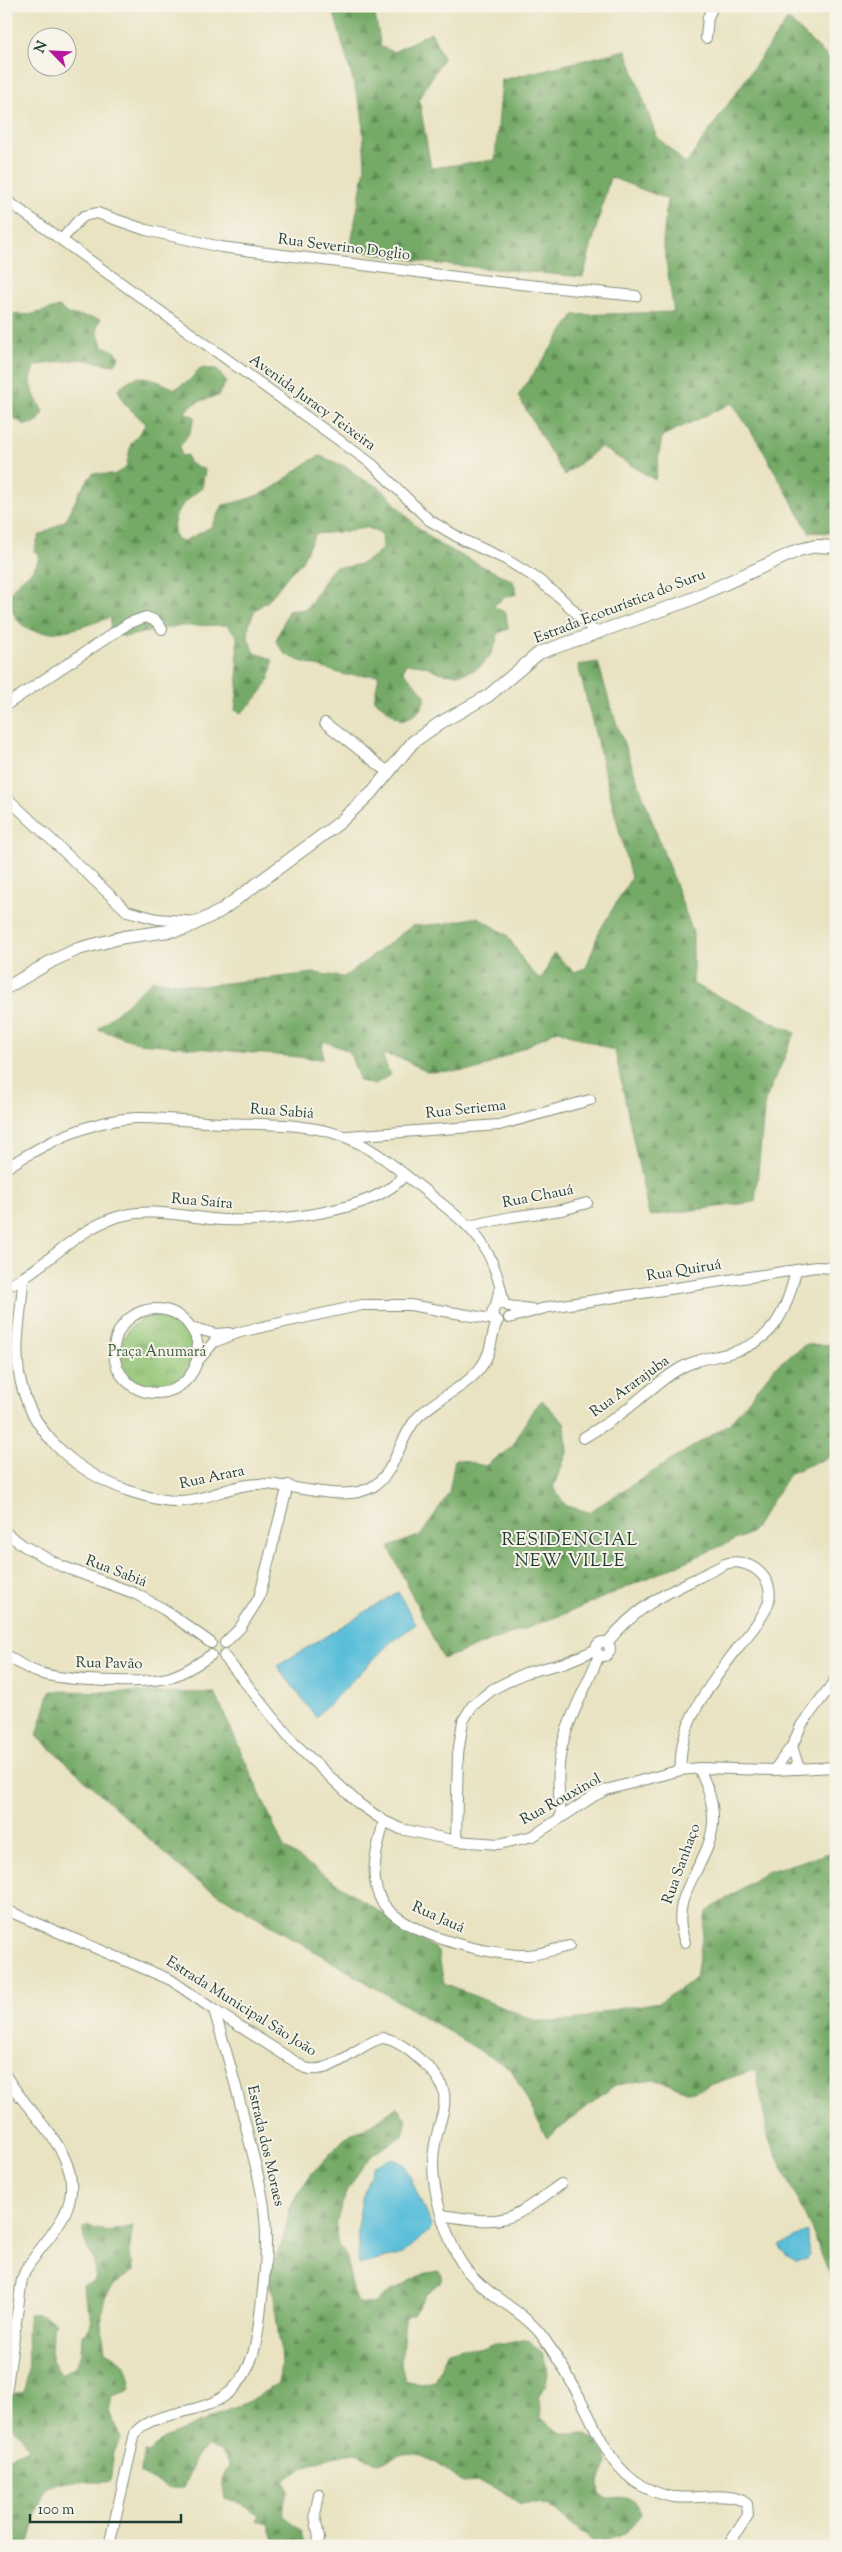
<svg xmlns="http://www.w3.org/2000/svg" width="842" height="2552" viewBox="0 0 842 2552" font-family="'Sorts Mill Goudy',serif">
<defs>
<pattern id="forest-firs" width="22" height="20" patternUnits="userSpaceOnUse" patternTransform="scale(1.25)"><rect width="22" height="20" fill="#75aa66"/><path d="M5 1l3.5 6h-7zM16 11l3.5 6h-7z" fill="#5f8c55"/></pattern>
<pattern id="park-tufts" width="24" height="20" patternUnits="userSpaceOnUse" patternTransform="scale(1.25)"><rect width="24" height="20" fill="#92c474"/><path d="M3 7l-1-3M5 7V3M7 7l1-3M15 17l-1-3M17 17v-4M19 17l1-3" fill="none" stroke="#77a060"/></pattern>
</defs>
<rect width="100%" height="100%" fill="#f7f3e8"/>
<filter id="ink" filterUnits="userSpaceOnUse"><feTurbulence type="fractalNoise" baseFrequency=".02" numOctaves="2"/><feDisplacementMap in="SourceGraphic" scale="10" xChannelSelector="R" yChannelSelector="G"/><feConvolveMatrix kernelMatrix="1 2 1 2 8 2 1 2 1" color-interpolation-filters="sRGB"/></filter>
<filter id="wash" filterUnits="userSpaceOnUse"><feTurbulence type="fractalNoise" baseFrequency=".0096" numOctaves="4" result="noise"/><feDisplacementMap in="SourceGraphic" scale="20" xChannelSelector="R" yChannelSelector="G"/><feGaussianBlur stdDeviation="1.12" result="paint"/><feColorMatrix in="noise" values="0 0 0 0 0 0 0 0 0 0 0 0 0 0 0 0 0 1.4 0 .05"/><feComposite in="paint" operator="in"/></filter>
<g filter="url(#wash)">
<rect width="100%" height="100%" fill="#e9e3c2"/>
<g fill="url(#forest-firs)" stroke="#4a744d">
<polygon points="332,6 386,6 375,15 381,47 394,52 431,32 443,58 419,99 431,168 495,160 502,80 626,50 656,136 686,164 788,19 836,65 836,533 809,532 760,445 732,403 662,436 655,480 601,447 564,475 518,396 574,315 674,312 663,242 667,199 610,177 583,277 430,263 350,249 365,167 362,113"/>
<path d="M59,307L68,314L101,319C93,327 99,337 103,346L116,352L119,357L116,363L111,365L82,359L37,365C23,381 35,395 43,412L38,422L25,425L6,413V313L29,315Z"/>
<path d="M200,368L217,369L226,382L218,396C206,399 191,402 185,413L195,417L190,432L180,446L181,456L187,455L189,463L205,470L202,488C185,501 166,516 177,540L182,542L211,527L223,505C239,502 256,497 271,489C288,479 301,464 320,456L347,467L360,478L381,488L415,525L440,545L513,581L517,594L505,597L493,606L506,613L508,629L498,633C493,664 471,680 439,672C435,671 430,667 425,666C419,664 412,664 406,664L403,671L425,695C423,712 416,714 402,721L374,700L379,675H346L300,661L285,654L276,641L288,611L306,609C318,594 321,581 335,567C357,567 365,564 382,549V534L366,527L351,531L315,534L301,563L290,573L269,600L255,610L249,624L248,639L255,653L272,659C274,681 257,699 241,713L235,710L238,685L237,636L227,625L177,626L124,637L110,629L111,617C77,629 15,653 9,596C12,591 15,585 19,582C29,573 39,568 39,553L34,551L39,536L66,520L80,491L93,473L113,475L126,468L131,444L146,424L124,403L118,389C140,369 150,378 175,389L190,380Z"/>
<polygon points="598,662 611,708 693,933 693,984 795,1033 765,1101 755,1202 649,1216 615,1051 558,1030 478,1070 427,1072 403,1059 382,1054 390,1075 374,1085 360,1081 349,1051 323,1041 322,1059 139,1043 98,1029 153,980 201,986 314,973 344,977 412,926 442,924 478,917 507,935 526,965 541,981 554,953 574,972 586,968 599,932 631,878 578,665"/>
<polygon points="836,1344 836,1454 790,1473 751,1533 572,1611 443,1659 389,1547 421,1535 449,1493 455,1459 485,1466 512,1447 531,1413 542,1400 565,1424 567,1453 553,1487 566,1506 589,1512 729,1424 776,1366 805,1345"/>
<polygon points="50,1691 215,1693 284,1848 438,1951 444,1984 537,2021 574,2021 611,2010 660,2002 696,1978 706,1912 766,1872 836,1851 836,2290 816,2240 768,2137 756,2069 690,2092 654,2079 615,2085 547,2138 511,2069 192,1878 37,1736"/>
<path d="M397,2107L406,2119L403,2135C394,2142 383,2147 374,2154C356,2170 329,2218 338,2243C340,2249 346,2253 347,2259C350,2275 351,2288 358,2303L374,2304L392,2290L426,2273L440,2271L442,2275L441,2281L426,2294L413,2315H408L405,2320L401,2363L405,2380L420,2384L435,2381L448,2351L463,2347L480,2349L495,2343L503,2344L528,2339L541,2353L548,2372L546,2384L539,2399L541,2418L561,2434H585L595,2440L604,2452L608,2464L599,2482L600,2494L607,2499C624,2495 636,2497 641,2515C627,2534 617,2540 592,2541L550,2506L538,2503H518L499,2489L476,2482L463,2483C449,2473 433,2457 415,2454C392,2450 384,2474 360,2453C335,2453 302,2466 283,2481L289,2491L283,2504L284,2516L300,2531L306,2546H276L269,2524L256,2521L259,2514L225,2497L222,2480L229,2465L222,2451L207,2447L196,2457L183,2488H168L140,2473L144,2452L149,2453L162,2439L250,2401L278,2383L281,2366L280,2349L274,2296L270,2287V2272L283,2240L290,2208L297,2194L312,2173L349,2134L365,2129Z"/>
<path d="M88,2225C103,2234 116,2230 133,2226L129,2253L134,2270C127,2276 116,2282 110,2290C97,2305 103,2334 105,2351C127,2363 127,2366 131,2390L112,2396L109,2412L121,2438L114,2452L110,2482H57L44,2489L28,2546H6V2458L28,2449L21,2435L8,2425L6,2401L9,2395L24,2391C32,2366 24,2340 29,2314C39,2312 47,2317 56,2322L52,2329L51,2361L60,2374L74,2368L81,2353L82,2334L86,2332L92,2324C91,2310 84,2299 83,2285L94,2282C102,2263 81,2246 83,2228Z"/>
</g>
<circle fill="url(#park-tufts)" stroke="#588054" cx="157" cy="1352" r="36"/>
<g fill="#5bbfda" stroke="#3d7e87">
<polygon points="398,1592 416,1624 391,1642 316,1717 277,1666"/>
<path d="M392,2158L405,2165L432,2228L403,2254L359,2265C356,2226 358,2201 374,2166Z"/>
<path d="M807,2232C810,2240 807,2247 809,2255L807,2259L796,2262L786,2256L779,2246Z"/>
</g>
</g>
<g filter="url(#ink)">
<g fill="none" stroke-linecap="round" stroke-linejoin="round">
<defs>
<g id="minor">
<polyline points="706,38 708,17 713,6"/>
<polyline points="6,200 372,464 429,520 463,540 505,559 536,578 561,598 596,633"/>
<polyline points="62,239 78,221 84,216 97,213 146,230 221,247 480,280 636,296"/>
<polyline points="6,705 129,623 146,617 156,621 162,629"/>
<polyline points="325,723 388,772"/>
<polyline points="6,797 127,911 157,919 198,922"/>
<polyline points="347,1136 499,1125 590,1100"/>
<path d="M6,1168C45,1143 89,1120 136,1118C165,1117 194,1122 223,1123C263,1125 304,1122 343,1136C375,1148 401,1172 428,1193C474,1229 493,1244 504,1304"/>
<polyline points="469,1226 511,1217 562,1210 587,1203"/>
<path d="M23,1279C22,1310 14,1342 19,1373C28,1431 75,1472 129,1491C144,1496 160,1501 176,1501C206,1502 232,1483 261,1484C292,1484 345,1503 372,1487C397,1472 398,1439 417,1418C435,1398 465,1389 481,1367C492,1353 491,1336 497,1321"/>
<path d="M6,1287C46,1268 74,1230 117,1217C151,1206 189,1218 223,1220C272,1222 372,1214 405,1175"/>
<polyline points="508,1306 531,1309"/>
<circle cx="156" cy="1351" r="42"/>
<polyline points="509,1318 549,1307 816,1267 836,1268"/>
<polyline points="498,1321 494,1318 492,1312 496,1305 499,1291"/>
<polyline points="190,1327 216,1334 229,1333"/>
<polyline points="195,1364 214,1342 240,1332 362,1305 410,1305 496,1320"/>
<path d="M583,1438C598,1429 613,1420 627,1409C644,1396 660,1380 679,1369C693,1360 710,1358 726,1354C773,1343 786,1314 796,1270"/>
<polyline points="6,1533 24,1546 61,1566 134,1593 165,1610 211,1643"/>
<circle cx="603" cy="1649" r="7"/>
<polyline points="225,1643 240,1628 259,1598 288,1485"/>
<path d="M607,1643C642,1599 678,1589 725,1564C749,1556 777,1579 768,1604C762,1620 750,1632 740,1645C713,1681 677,1723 681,1770"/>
<path d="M6,1655C17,1662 28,1670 40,1673C65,1681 141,1684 167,1678C183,1674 198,1664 211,1655"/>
<polyline points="224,1656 294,1743 358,1803 384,1821 401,1829 456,1841 499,1844 533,1836 594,1796 606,1790 681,1770 699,1768 774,1770 836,1767"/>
<polyline points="792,1746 799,1769"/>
<polyline points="774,1770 792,1746 802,1724 836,1679"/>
<path d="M562,1817C559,1808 559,1799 559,1790C554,1736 581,1703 599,1655"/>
<path d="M384,1821C378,1846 369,1871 379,1896C394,1934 491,1956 528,1955C541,1954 556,1949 569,1946"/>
<polyline points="456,1841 458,1754 463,1721 472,1706 493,1689 525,1673 564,1663 595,1650"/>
<path d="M6,1910L171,1980L214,2010L305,2068C332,2076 358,2044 382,2038C395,2039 409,2050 418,2058C467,2097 433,2115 433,2163C433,2194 444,2230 458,2257C477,2293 520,2306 543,2337C557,2357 571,2380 582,2402C598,2432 611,2469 642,2486C652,2491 664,2496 674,2497C695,2500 733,2490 747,2504L748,2515L728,2546"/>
<path d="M685,1942C666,1893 710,1868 713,1823C714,1802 707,1786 699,1768"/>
<path d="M6,2076C30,2118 91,2159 65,2213C55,2233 38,2250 26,2269L22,2279L6,2394"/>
<path d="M442,2215C508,2226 508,2222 561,2184"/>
<path d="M109,2546L135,2433C154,2409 207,2416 233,2389C253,2369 257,2342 260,2315C264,2283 268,2249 265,2217C263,2190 255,2164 249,2139C239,2096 227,2053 214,2010"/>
<polyline points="317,2546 319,2538 315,2515 319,2494"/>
</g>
<polyline id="major" points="6,988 52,961 78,949 124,937 184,929 219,912 339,823 374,790 413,742 440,723 488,696 539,653 687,601 799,550 816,546 836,547"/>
</defs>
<use href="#minor" stroke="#84907b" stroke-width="12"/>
<use href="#major" stroke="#84907b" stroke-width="14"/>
<use href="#minor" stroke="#fff" stroke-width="10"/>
<use href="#major" stroke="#fff" stroke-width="12"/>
</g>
</g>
<g text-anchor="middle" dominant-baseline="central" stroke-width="4" stroke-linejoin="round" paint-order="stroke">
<g font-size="15" fill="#1f3d34" stroke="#f7f3e8">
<text transform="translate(344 248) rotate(7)">Rua Severino Doglio</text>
<text transform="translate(312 403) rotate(36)">Avenida Juracy Teixeira</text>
<text transform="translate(620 607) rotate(-21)">Estrada Ecoturística do Suru</text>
<text transform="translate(466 1110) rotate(-6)">Rua Seriema</text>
<text transform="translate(282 1112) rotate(4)">Rua Sabiá</text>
<text transform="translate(538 1197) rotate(-11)">Rua Chauá</text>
<text transform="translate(202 1202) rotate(5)">Rua Saíra</text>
<text transform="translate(684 1271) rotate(-9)">Rua Quiruá</text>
<text transform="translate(630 1387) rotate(-36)">Rua Ararajuba</text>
<text transform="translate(212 1478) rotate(-12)">Rua Arara</text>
<text transform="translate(116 1572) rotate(21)">Rua Sabiá</text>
<text transform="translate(109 1664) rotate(1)">Rua Pavão</text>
<text transform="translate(561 1800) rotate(-29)">Rua Rouxinol</text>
<text transform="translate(682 1864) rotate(-70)">Rua Sanhaço</text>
<text transform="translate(438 1918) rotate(24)">Rua Jauá</text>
<text transform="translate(241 2007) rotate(32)">Estrada Municipal São João</text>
<text transform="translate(265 2146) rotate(77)">Estrada dos Moraes</text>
</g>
<g font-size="15" fill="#3c5f44" stroke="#f7f3e8">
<text x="157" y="1352">Praça Anumará</text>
</g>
<g font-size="18" letter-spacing="1" fill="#1f3d34" stroke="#f7f3e8">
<text x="570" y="1541">RESIDENCIAL<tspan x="570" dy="21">NEW VILLE</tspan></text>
</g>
</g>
<rect width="842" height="2552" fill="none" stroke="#f7f3e8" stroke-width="25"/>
<g transform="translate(52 52) rotate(294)"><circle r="24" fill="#f7f3e8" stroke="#a1aaa0"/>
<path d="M0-4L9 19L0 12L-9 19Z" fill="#b5179e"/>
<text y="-8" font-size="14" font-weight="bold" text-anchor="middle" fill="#1f3d34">N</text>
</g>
<path d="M30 2514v8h151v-8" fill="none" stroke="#1f3d34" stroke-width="2.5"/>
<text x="38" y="2514" font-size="15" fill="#1f3d34" stroke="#f7f3e8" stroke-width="4" paint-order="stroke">100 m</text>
</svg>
